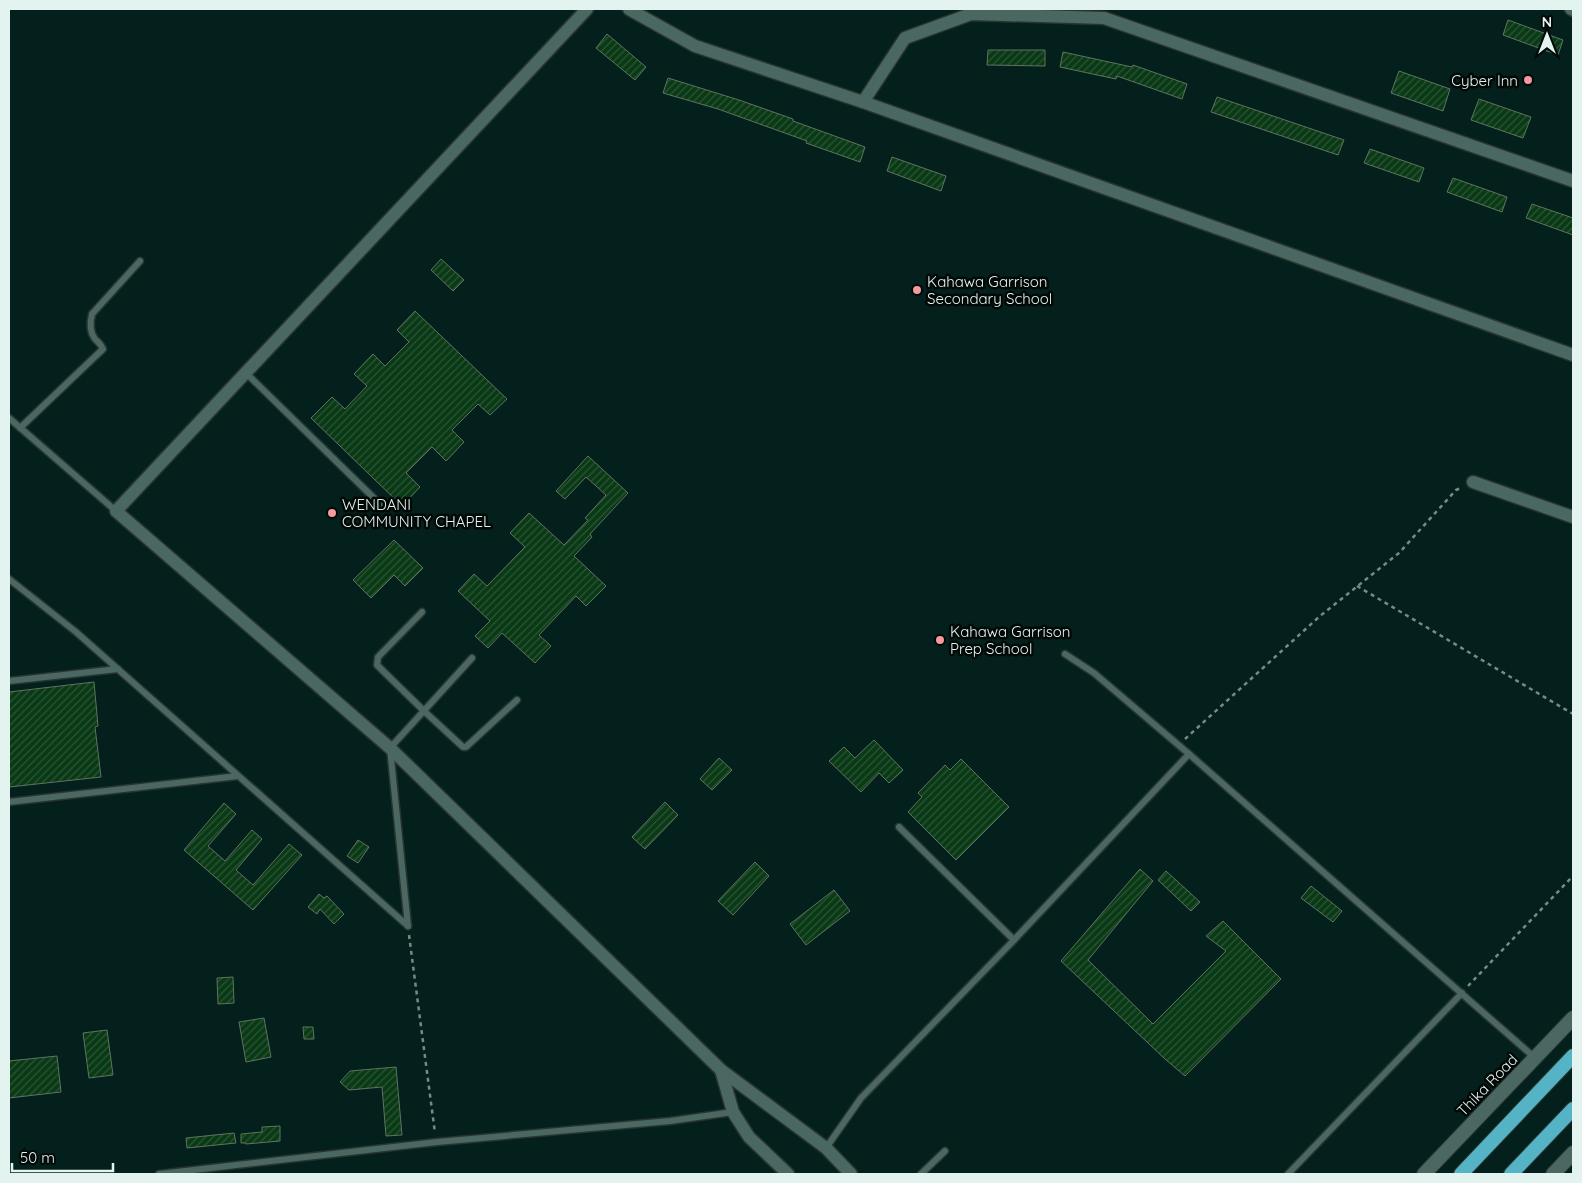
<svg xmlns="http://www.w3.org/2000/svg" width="1582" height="1183" viewBox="0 0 1582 1183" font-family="Quicksand,sans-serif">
<defs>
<pattern id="building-hatch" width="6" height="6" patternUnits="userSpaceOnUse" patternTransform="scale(1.25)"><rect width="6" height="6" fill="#093915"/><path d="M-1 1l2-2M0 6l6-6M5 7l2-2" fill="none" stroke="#2d5637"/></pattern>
</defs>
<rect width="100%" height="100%" fill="#04201c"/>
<g fill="url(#building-hatch)" stroke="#607361">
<polygon points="1508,20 1563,40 1558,55 1503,35"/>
<polygon points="607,34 646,67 635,80 596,48"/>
<polygon points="988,50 1045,50 1045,66 987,65"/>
<polygon points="1063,52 1132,67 1133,65 1187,84 1182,99 1117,76 1116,79 1060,67"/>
<polygon points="1399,71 1450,89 1443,111 1391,93"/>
<polygon points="668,78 739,100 793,119 793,121 865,147 860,162 806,143 807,141 718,109 663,93"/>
<polygon points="1217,97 1344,140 1338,155 1211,112"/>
<polygon points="1479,99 1531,117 1523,138 1471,120"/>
<polygon points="1370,149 1424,168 1419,182 1364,163"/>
<polygon points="892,157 946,176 941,191 887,171"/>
<polygon points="1453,178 1507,197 1502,212 1447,192"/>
<polygon points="1532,204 1573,218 1573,235 1526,218"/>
<polygon points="441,259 464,280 453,291 431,270"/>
<polygon points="415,311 507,399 490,415 478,404 452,430 464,442 446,461 432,447 406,473 420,487 402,506 311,418 332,397 345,409 367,386 354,374 373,354 385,366 409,342 397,330"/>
<polygon points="588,456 628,493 590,534 592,537 574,556 606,586 586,606 576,596 539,635 551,646 535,663 502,633 488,648 475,636 490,621 458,591 474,574 487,586 525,547 510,533 529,513 564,545 588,520 585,518 606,495 586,477 565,499 556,491"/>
<polygon points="394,540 423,568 405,586 394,575 371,598 353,580"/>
<polygon points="94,682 98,726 95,727 101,777 9,787 9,692"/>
<polygon points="874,740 903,770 889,783 879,773 861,792 829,761 844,747 855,758"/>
<polygon points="719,758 732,770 712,790 700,779"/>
<polygon points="961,759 1009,807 956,860 908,812 922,797 918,793 945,765 950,770"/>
<polygon points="665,802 678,815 645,849 632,837"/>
<polygon points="224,803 236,814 208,846 225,861 252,830 262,839 236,870 253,885 289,844 302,855 253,910 184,850"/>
<polygon points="358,840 369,847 358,863 347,856"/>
<polygon points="755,862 769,876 733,915 718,901"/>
<polygon points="1140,869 1153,881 1088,960 1153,1024 1226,951 1206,936 1223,921 1281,979 1185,1076 1165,1059 1061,961"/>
<polygon points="1166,871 1200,902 1191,911 1158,880"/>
<polygon points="1311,886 1342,911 1333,922 1301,898"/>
<polygon points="834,890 850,911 806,945 790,924"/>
<polygon points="319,894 324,898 327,896 344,914 334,924 320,909 317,914 308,907"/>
<polygon points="233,977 234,1003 218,1004 217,978"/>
<polygon points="264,1018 271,1057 246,1062 239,1022"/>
<polygon points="303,1027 313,1027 314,1039 304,1039"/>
<polygon points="107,1030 113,1075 89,1078 83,1033"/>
<polygon points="57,1056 61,1092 9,1098 9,1061"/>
<polygon points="396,1067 402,1135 386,1136 382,1087 349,1090 340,1082 350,1071"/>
<polygon points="280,1126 280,1141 246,1144 246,1143 241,1143 241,1134 262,1132 262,1127"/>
<polygon points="234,1133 236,1143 187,1148 186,1138"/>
</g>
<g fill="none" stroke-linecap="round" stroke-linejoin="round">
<defs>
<g id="service">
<polyline points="246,373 381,505"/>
<polyline points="9,418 116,511"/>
<path d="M20,428L103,349C101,344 99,343 95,339C89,331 90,322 92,314L140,261"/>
<polyline points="9,579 76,632 408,926"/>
<polyline points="422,612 378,657 377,665 424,711 463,747 466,747 517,700"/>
<polyline points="1065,654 1094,673 1189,754 1535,1058"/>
<polyline points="9,681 118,669"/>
<polyline points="9,802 238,776"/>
<polyline points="899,827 1014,940"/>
<polyline points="408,926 390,748 472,658"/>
<polyline points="826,1148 861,1098 1014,940 1189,754"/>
<polyline points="159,1174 437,1142 670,1121 733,1112"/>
<polyline points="921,1174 945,1151"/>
<polyline points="1288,1174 1462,993"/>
</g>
<g id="minor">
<polyline points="587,9 116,511 390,748 721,1070 826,1148 851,1174"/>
<polyline points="629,9 634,12 695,46 863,102 1573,355"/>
<polyline points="1571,9 1573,10"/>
<polyline points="863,102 905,38 971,14 1104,18 1573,181"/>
<polyline points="1473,482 1573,517"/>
<polyline points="721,1070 733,1112 749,1137 788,1174"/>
</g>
<g id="secondary">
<polyline points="1424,1174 1573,1018"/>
<polyline points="1553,1174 1573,1153"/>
</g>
<g id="trunk">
<polyline points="1461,1174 1573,1056"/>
<polyline points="1511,1174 1573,1109"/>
</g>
</defs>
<use href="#service" stroke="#293430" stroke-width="9"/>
<use href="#minor" stroke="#293430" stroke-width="15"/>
<use href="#secondary" stroke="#293430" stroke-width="16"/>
<use href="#trunk" stroke="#293430" stroke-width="16"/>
<g stroke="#758b87" stroke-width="2.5" stroke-dasharray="4 4" stroke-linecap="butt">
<polyline points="1357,586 1573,714"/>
<polyline points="1185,739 1320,616 1399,553 1456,490 1461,488"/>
<polyline points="409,935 435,1133"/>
<polyline points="1468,986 1573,876"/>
</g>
<use href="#service" stroke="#4a6761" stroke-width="6"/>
<use href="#minor" stroke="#4a6761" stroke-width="12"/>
<use href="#secondary" stroke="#4a6761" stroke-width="14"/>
<use href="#trunk" stroke="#54b3c4" stroke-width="14"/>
</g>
<g fill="#f59b9e" stroke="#010806" stroke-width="2">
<circle cx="1528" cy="80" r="5"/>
<circle cx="917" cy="290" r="5"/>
<circle cx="332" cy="513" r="5"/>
<circle cx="940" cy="640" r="5"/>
</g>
<g text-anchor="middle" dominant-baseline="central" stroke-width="5" stroke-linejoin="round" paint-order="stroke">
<g font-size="15" fill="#e3f3ef" stroke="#010806" text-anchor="start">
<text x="1518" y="80" text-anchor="end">Cyber Inn</text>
<text x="927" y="281">Kahawa Garrison<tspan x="927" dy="17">Secondary School</tspan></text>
<text x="342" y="504">WENDANI<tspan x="342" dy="17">COMMUNITY CHAPEL</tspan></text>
<text x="950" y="631">Kahawa Garrison<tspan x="950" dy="17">Prep School</tspan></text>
</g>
<g font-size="15" fill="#e3f3ef" stroke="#010806">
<text transform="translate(1487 1085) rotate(-46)">Thika Road</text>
</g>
</g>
<rect width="1582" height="1183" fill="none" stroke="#e3f3ef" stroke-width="20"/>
<g transform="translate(1547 35)" stroke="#010806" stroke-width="4" paint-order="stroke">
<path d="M0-4L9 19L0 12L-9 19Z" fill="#e3f3ef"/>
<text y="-8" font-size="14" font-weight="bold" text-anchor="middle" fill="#e3f3ef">N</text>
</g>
<path d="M12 1163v8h101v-8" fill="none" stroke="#e3f3ef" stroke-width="2.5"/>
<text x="20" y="1163" font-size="15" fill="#e3f3ef" stroke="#010806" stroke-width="4" paint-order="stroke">50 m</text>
</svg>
